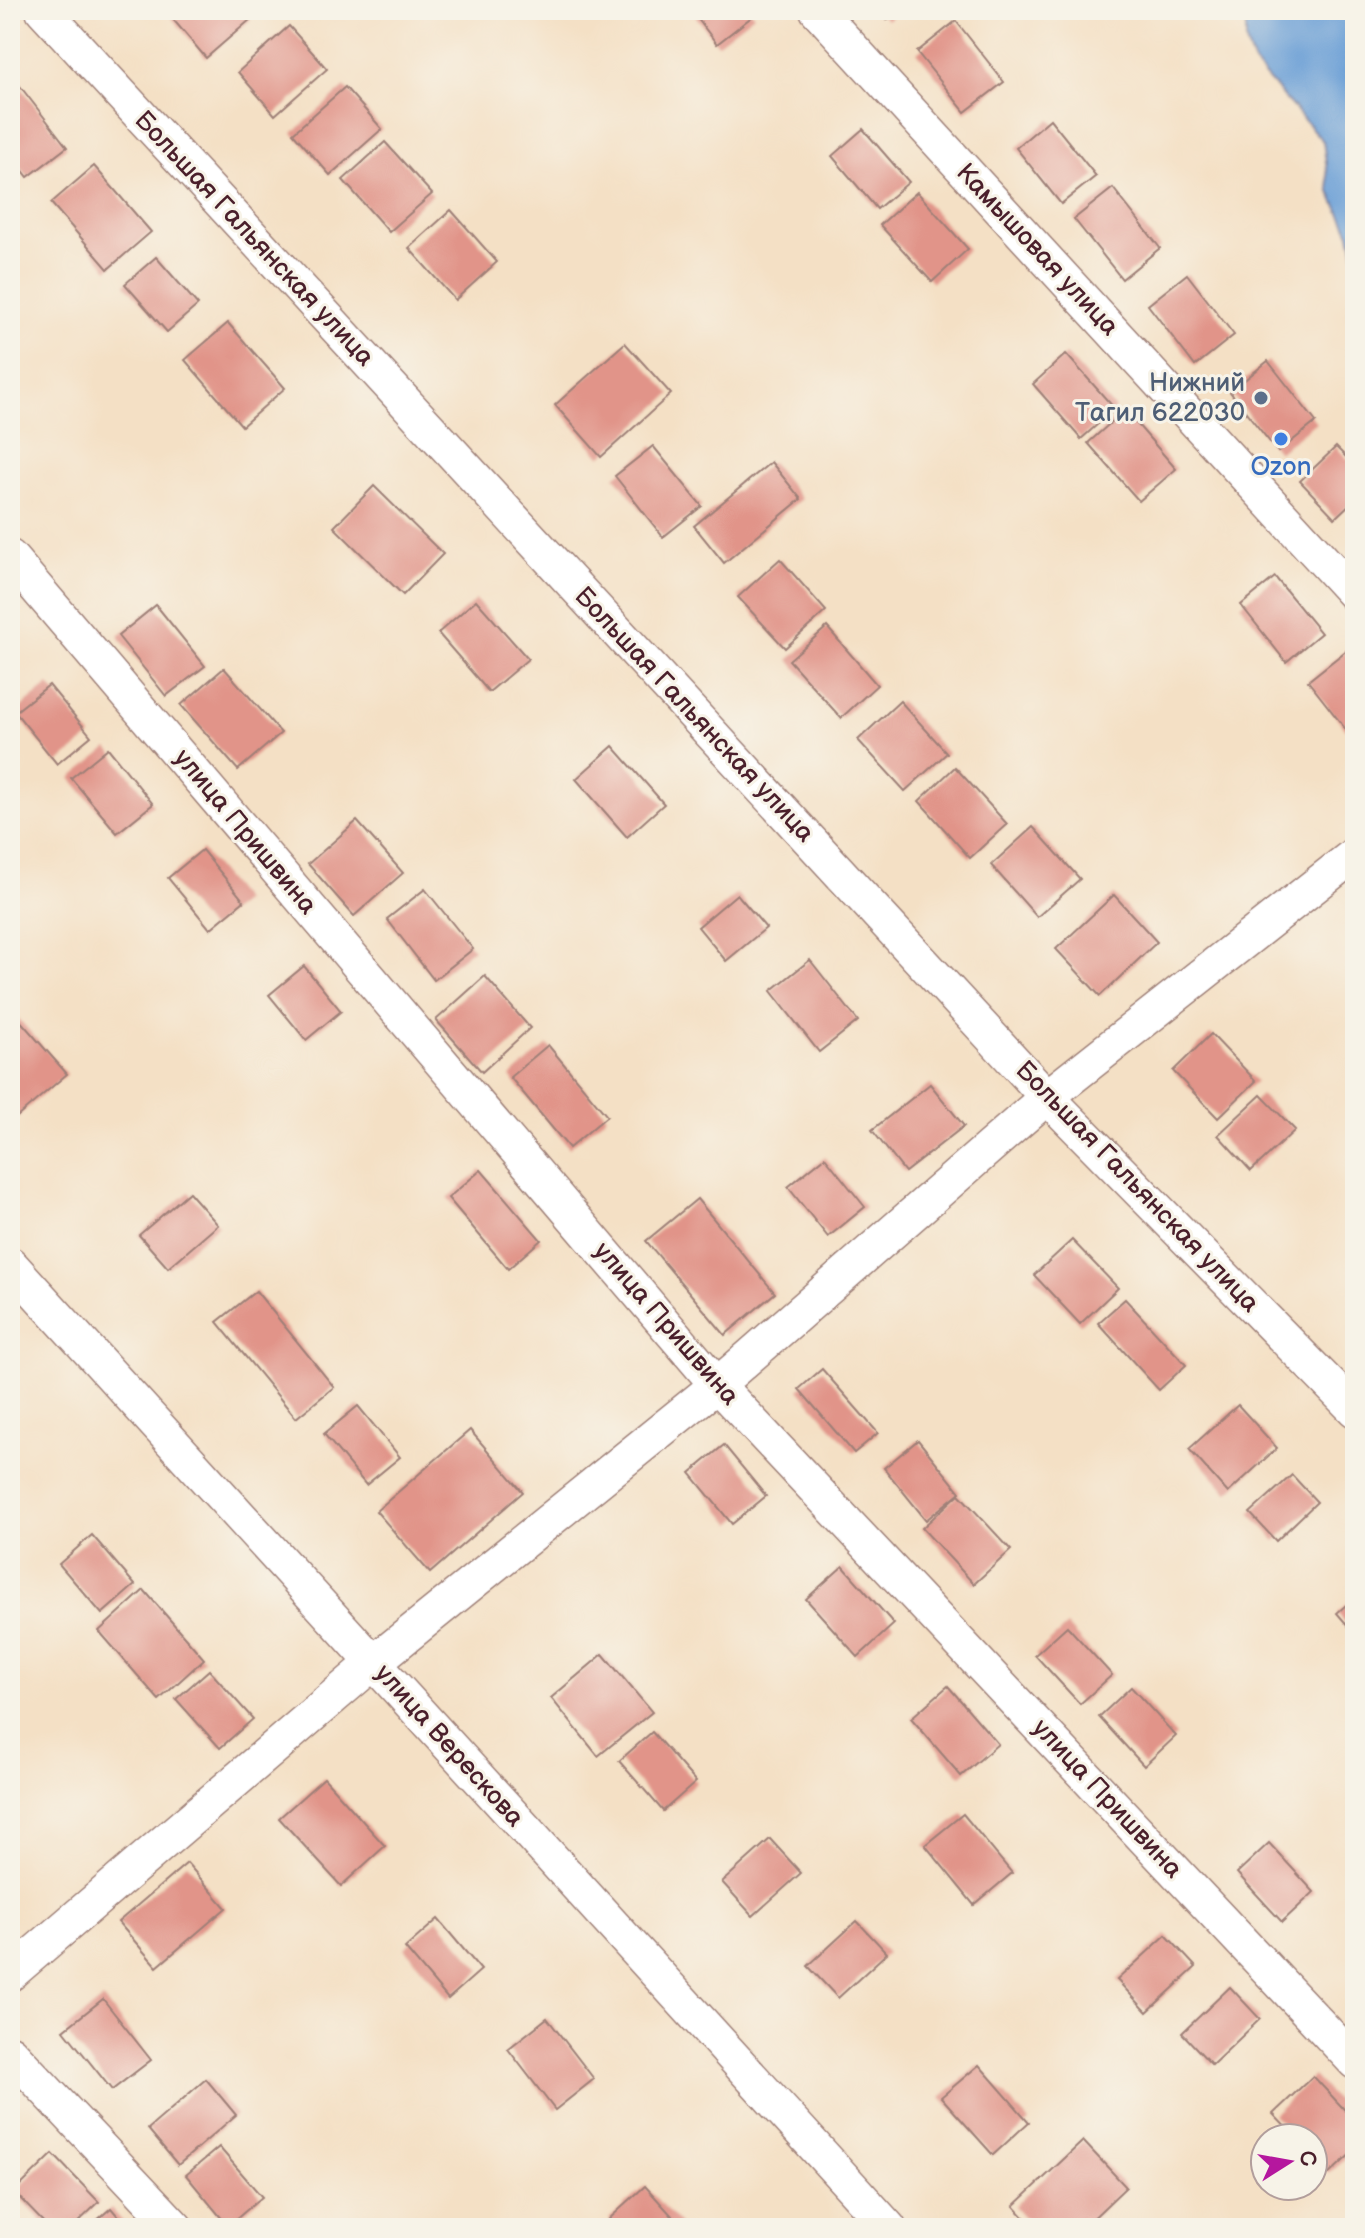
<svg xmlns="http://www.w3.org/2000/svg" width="1365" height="2238" viewBox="0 0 1365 2238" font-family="'Balsamiq Sans',sans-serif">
<rect width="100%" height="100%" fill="#f7f3e8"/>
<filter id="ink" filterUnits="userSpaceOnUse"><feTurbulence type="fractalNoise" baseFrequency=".0125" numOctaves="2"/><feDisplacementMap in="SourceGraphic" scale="16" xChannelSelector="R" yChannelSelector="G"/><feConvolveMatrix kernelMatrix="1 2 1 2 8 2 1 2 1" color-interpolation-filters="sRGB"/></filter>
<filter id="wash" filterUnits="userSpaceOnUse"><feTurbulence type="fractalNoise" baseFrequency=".006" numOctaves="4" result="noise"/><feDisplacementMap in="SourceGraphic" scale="32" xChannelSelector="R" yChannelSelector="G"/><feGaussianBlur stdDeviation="1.8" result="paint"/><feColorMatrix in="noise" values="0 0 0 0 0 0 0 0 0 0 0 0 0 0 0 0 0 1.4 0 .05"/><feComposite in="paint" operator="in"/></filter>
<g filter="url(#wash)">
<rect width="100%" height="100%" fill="#f4e0c5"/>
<polygon fill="#699ed6" stroke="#5a5e80" stroke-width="2" points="1246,10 1343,10 1355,24 1355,259 1350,233 1330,192 1323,141 1254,64 1246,42"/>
<g id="blocks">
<g fill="#e19489">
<polygon points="165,10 243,10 251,19 206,58"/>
<polygon points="691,10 750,10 754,15 717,44"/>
<polygon points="877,10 898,10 887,20"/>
<polygon points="956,21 1004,82 965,112 917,52"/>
<polygon points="289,26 327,69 275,115 238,72"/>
<polygon points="20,86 67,147 28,177 10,154 10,94"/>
<polygon points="345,87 382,129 330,175 293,133"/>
<polygon points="1050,119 1096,176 1061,204 1016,148"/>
<polygon points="863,129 909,182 877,209 832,156"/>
<polygon points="385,142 432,194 389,232 343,180"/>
<polygon points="94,166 151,232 108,269 51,203"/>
<polygon points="1113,188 1160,248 1122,279 1074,219"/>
<polygon points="917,192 968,249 932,282 880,225"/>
<polygon points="451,210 497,262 455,300 409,248"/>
<polygon points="156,257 198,305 167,332 125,284"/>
<polygon points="1187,274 1234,335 1195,366 1148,305"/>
<polygon points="228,323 285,388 242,426 185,360"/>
<polygon points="625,343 671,394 601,457 555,405"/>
<polygon points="1066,354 1115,409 1081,439 1033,384"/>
<polygon points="1268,361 1316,422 1278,452 1230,392"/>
<polygon points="1125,410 1176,469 1139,501 1088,443"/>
<polygon points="653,446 702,506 663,537 615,476"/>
<polygon points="1336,447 1355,466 1355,499 1335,518 1300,481"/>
<polygon points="771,462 801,499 724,563 694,526"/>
<polygon points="374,486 443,554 403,595 334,527"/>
<polygon points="780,559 826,611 785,648 738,597"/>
<polygon points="1275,577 1321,633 1286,662 1241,605"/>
<polygon points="476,600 528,659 489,692 438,633"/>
<polygon points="156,605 205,666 166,696 118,636"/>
<polygon points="827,627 877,685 841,718 789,660"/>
<polygon points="1347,650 1355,661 1355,741 1308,681"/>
<polygon points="224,668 281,733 238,770 181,705"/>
<polygon points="49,685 91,736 57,764 15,712"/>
<polygon points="900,701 947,753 905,791 858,740"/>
<polygon points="613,746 664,804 627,837 576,779"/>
<polygon points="108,748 153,804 117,833 71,778"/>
<polygon points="955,767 1007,824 970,858 919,801"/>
<polygon points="357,821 403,873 354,916 308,864"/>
<polygon points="1033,827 1080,879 1037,917 991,865"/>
<polygon points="202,850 244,901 210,929 168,878"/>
<polygon points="425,889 473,949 434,980 387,919"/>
<polygon points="737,894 766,928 726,961 698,927"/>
<polygon points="1114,895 1157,942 1100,996 1056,949"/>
<polygon points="810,960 858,1021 819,1052 771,991"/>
<polygon points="304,966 341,1011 306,1040 269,995"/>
<polygon points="485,976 530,1028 482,1072 436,1020"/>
<polygon points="10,1009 67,1074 17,1117 10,1110"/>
<polygon points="1211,1034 1256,1081 1218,1118 1173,1071"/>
<polygon points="548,1045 607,1116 569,1148 510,1077"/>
<polygon points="930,1084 964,1126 905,1172 872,1130"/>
<polygon points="1261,1095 1295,1130 1251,1171 1218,1135"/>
<polygon points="825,1157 865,1207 828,1237 788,1187"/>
<polygon points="481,1170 541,1240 508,1269 448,1198"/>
<polygon points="189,1192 218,1225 168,1268 139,1235"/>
<polygon points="697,1199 775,1293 725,1335 646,1241"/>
<polygon points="1072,1240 1118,1288 1080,1324 1034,1275"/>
<polygon points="256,1291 334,1387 296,1418 217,1322"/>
<polygon points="1125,1299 1186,1365 1159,1390 1098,1323"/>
<polygon points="822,1369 878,1433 854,1453 799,1389"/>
<polygon points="1238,1405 1277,1448 1228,1493 1189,1449"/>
<polygon points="358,1406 400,1457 366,1485 324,1434"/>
<polygon points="470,1430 523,1492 430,1573 376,1511"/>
<polygon points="918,1440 960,1492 926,1520 884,1468"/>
<polygon points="724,1445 766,1496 732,1524 690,1473"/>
<polygon points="1292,1475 1317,1502 1276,1541 1250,1513"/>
<polygon points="959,1494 1011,1550 974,1584 922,1528"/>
<polygon points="92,1535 135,1585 102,1614 59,1564"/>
<polygon points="843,1566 894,1624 858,1657 806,1599"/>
<polygon points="144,1590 204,1659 159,1700 99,1631"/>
<polygon points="1355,1597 1355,1634 1337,1613"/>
<polygon points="1067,1626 1112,1675 1080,1704 1035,1655"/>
<polygon points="603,1654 652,1712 598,1756 551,1698"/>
<polygon points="209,1670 253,1719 220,1748 176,1699"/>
<polygon points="948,1686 998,1744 961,1776 911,1718"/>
<polygon points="1131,1687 1176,1736 1144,1766 1099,1717"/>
<polygon points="652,1732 696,1782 663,1811 619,1761"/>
<polygon points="324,1778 385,1846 341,1886 279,1818"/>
<polygon points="963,1814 1012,1873 974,1905 925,1845"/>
<polygon points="770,1839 801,1873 753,1916 722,1882"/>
<polygon points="1269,1843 1314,1892 1282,1922 1237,1873"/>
<polygon points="187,1863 226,1908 157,1967 118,1922"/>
<polygon points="438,1919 481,1970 448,1999 405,1948"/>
<polygon points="857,1921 887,1953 838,1998 808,1966"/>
<polygon points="1166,1935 1196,1967 1147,2012 1117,1980"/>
<polygon points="1230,1987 1260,2019 1212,2065 1182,2033"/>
<polygon points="103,1999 151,2060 112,2090 64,2030"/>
<polygon points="547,2018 594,2079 555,2110 508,2049"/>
<polygon points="979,2065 1029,2122 993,2155 941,2097"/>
<polygon points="1313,2076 1355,2121 1355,2150 1329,2174 1313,2157 1313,2138 1296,2138 1273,2114"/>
<polygon points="206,2079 236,2115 178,2165 148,2129"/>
<polygon points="1083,2141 1126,2187 1083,2228 1034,2228 1014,2206"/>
<polygon points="219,2147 262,2197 228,2226 186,2175"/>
<polygon points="53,2154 99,2202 72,2228 49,2228 14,2192"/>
<polygon points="645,2186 683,2228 617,2228 609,2219"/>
<polygon points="111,2208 128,2228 88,2228"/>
</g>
</g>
</g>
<g filter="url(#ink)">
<use href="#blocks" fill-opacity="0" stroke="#9f8078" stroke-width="2"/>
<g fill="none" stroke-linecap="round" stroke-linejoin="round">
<defs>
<g id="street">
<polyline points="43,10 1047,1097 1355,1410"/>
<polyline points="817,10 1355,595"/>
<polyline points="10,557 717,1385 1355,2062"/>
<polyline points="10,1264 889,2228"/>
<polyline points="10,1974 373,1663 717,1385 1047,1097 1355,854"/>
<polyline points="10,2052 176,2228"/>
</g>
</defs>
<use href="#street" stroke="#9f8078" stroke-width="37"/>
<use href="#street" stroke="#fff" stroke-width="34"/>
</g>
</g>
<circle fill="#5c6f8a" stroke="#f7f3e8" stroke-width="3" cx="1261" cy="398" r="8"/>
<circle fill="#3f7fe0" stroke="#f7f3e8" stroke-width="3" cx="1281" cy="439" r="8"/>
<g text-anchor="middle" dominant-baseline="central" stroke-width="6" stroke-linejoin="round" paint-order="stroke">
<g font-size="26" fill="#4a1f2b" stroke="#f7f3e8">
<text transform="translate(254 239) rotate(47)">Большая Гальянская улица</text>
<text transform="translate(1037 250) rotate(47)">Камышовая улица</text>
<text transform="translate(694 715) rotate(47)">Большая Гальянская улица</text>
<text transform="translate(245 832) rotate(50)">улица Пришвина</text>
<text transform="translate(1137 1187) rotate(46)">Большая Гальянская улица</text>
<text transform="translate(666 1324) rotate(49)">улица Пришвина</text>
<text transform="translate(449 1746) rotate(48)">улица Верескова</text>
<text transform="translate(1107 1799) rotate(47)">улица Пришвина</text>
</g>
<g font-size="26" fill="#4e5e75" stroke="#f7f3e8" text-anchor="end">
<text x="1245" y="383">Нижний<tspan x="1245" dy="30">Тагил 622030</tspan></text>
</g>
<g font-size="26" fill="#366cbe" stroke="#f7f3e8">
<text x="1281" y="467">Ozon</text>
</g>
</g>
<rect width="1365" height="2238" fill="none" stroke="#f7f3e8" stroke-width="40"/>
<g transform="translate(1289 2162) rotate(79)"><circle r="38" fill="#f7f3e8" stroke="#b29e9c" stroke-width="2"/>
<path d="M0-6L14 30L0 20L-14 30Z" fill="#b5179e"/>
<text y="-12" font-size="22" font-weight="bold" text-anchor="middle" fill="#4a1f2b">С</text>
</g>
</svg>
